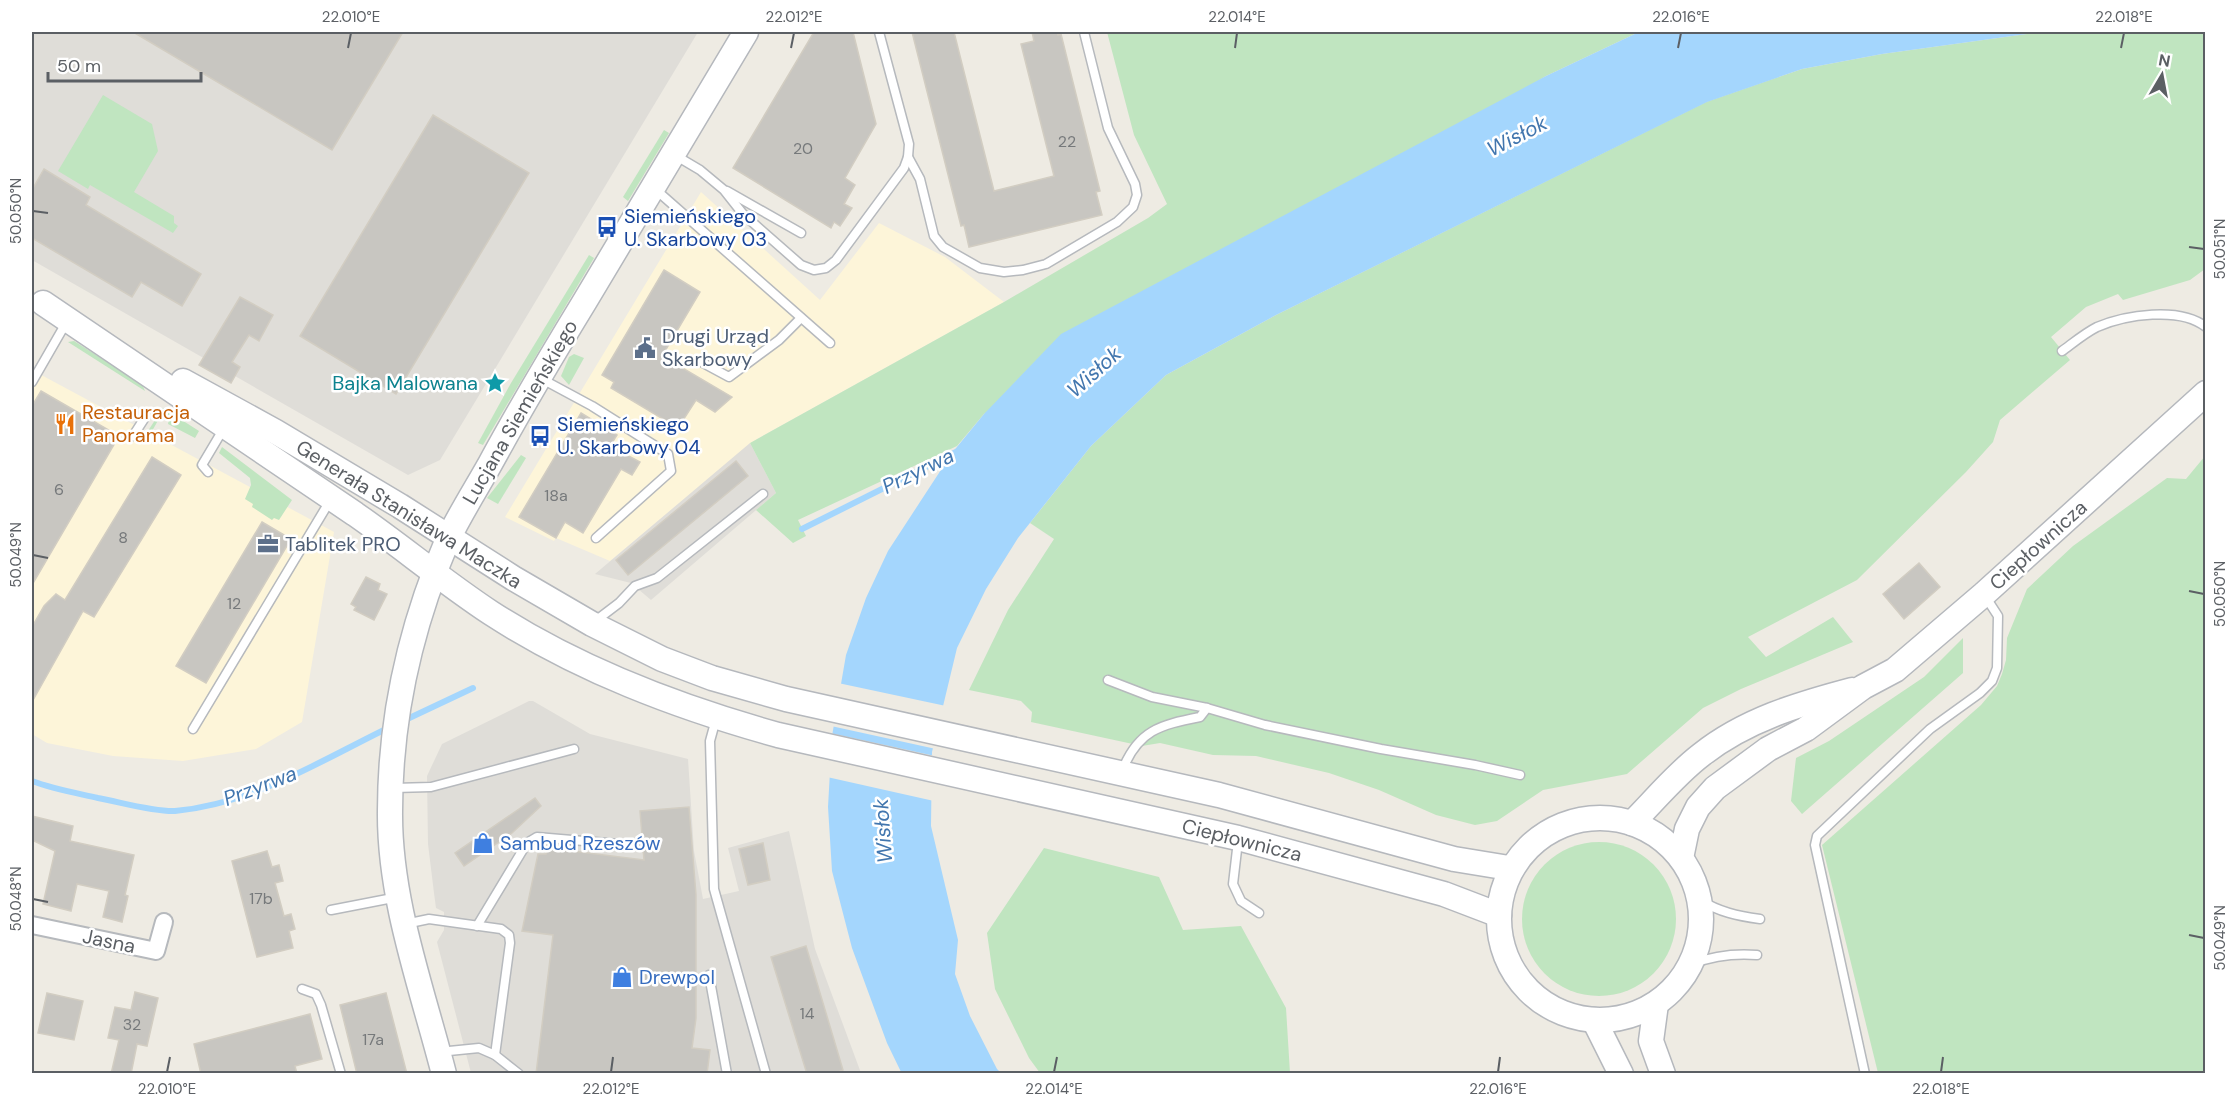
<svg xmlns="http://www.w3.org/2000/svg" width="2237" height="1105" viewBox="0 0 2237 1105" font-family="'DM Sans',sans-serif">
<rect width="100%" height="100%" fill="#eeebe3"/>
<g fill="#fdf5d9">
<polygon points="701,192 820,300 879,223 945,257 1004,302 757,439 610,561 556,538 554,541 505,517"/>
<polygon points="32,370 334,532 302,722 256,749 183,761 113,756 47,743 32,734"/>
</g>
<g fill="#dfddd8">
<polygon points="32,32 698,32 440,460 408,475 32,260"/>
<polygon points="750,443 776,493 651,600 631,583 595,574"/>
<polygon points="529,701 533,701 590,734 688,759 694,851 703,899 739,891 728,848 789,831 815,949 861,1073 471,1073 437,942 444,930 444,912 436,908 434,893 428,844 427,776 442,744"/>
</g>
<g fill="#c0e5c0">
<polygon points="1107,32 1639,32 1546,76 984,414 957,446 798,520 806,536 793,543 756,510 776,493 750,443 1004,302 1148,218 1167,204 1134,135"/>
<polygon points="2042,32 2205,32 2205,269 2190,280 2123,300 2118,294 2086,307 2051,337 2070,360 2000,420 1993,442 1966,472 1857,580 1748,637 1766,657 1833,617 1853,642 1741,689 1703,708 1627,774 1543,790 1497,821 1475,825 1436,815 1379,790 1329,773 1256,756 1213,755 1160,743 1142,746 1031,722 1032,712 1021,701 969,690 1008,610 1054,539 1030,523 1091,446 1166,375 1276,315 1706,102 1802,69 1882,54"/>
<polygon points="103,95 152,124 158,151 134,192 174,216 174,223 178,226 173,233 90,185 88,189 58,171"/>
<polygon points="664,130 669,133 628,201 623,197"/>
<polygon points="589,255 594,258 483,445 478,443 511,383"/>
<polygon points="74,341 142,384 145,391 68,342"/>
<polygon points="574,354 584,358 569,385 561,376 569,357"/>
<polygon points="163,408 199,431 195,438 168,424 169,419 161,415 146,442 142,440"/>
<polygon points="222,447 292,500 279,520 274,518 272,520 252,507 253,504 245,499 251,485 250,478 219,453"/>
<polygon points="521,455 526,458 498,504 487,498"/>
<polygon points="2205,456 2205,1073 1878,1073 1822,845 1981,705 1997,686 2002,674 2006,660 2007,638 2027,589 2073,546 2167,478 2186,479"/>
<polygon points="1963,638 1963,673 1802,814 1791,801 1796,758 1829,741 1924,677"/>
<circle cx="1599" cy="919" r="77"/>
<polygon points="1044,848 1159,877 1183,930 1241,926 1286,1008 1290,1073 1040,1073 1029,1058 995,989 987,933"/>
</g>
<polygon fill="#a4d6fd" points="1639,32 2042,32 1882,54 1802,69 1707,102 1276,315 1166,375 1091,446 1018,538 986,589 957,648 932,752 931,826 958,940 955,974 970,1016 997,1069 1001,1073 902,1074 887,1043 852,948 832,871 828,807 832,736 846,655 866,598 888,551 952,453 984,414 1061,334 1546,76"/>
<g fill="#eeebe3">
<polygon points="838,683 946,706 936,749 831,726"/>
<polygon points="830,733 935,756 934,801 827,777"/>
</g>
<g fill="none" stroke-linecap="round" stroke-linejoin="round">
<g stroke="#a4d6fd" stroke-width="6">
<polyline points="802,529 960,450"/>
<polyline points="403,721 473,688"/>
<path d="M32,781C53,789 76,793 98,798C120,802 154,812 175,811C253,804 320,761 388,728"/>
</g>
</g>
<g fill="#c8c6c1" stroke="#d2cdc2" stroke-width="1.5">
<polygon points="133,32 403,32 332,150"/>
<polygon points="814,32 853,32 876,124 845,178 855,185 844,204 852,208 840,226 834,222 831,228 733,168"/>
<polygon points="912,32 954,32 994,191 1054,176 1021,44 1034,41 1032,32 1057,32 1058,35 1061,34 1100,191 1096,192 1102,215 969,247 964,225 961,226"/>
<polygon points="433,115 529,173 396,394 300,336"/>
<polygon points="44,169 90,197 86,205 201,274 182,306 141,282 132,297 32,238 32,190"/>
<polygon points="664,270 700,292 662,356 732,397 715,412 696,400 678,428 611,388 614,382 602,375"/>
<polygon points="240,297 273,315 259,341 249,335 232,362 240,367 231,383 199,365"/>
<polygon points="41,391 119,436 32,585 32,406"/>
<polygon points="581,413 617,435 610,446 640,462 632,475 621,469 583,533 565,522 556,538 519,517"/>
<polygon points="152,457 181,475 94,617 83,611 32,702 32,627 44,606 56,594 65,600"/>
<polygon points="736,461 748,476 628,575 616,560"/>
<polygon points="262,522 291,539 206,683 176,666"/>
<polygon points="1919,563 1940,587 1904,619 1883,594"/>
<polygon points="366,577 380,584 378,590 387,594 374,620 354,610 356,607 351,604"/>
<polygon points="535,798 541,806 512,833 464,866 455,853"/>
<polygon points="689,807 696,895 696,1018 692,1048 710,1050 707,1074 536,1074 553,935 522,931 538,854 546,854 548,848 644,860 640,811"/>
<polygon points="32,816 73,826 70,841 134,855 125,895 128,896 122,922 103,917 109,891 77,884 71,911 43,904 55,851 32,840"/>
<polygon points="763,843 770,880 748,885 739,849"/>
<polygon points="267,851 272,867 279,865 283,881 275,883 284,916 291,914 295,929 289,931 293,948 257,957 232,861"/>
<polygon points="806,946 843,1070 833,1074 807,1074 771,957"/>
<polygon points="135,992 158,998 147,1046 137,1044 131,1074 111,1074 119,1040 108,1038 115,1007 131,1010"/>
<polygon points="47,993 83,1001 74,1040 38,1033"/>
<polygon points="386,993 407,1074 357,1074 340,1005"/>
<polygon points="310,1014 322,1059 295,1066 297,1074 201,1074 194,1044"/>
</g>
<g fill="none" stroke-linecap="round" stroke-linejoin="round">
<defs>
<g id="lane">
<polyline points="673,154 700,170 724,190 743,214 801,265 814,270 826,268 836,260 904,168 908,157 909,144 879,32"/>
<polyline points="908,157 920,179 934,236 943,247 980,268 1004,272 1023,270 1046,264 1117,222 1133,207 1137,195 1135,184 1108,128 1084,32"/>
<polyline points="655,189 830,343"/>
<polyline points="727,191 801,233"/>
<path d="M2062,351C2073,343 2085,333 2097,327C2125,315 2180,306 2206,327"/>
<polyline points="703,363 729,377 779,340 801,318"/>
<polyline points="540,378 592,406 668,454 671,471 596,538"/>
<polyline points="32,382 66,323"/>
<polyline points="133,436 144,419"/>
<polyline points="208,472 202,465 224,428"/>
<polyline points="594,622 619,603 635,586 657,578 763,494"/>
<polyline points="1108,680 1152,697 1207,708 1265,725 1381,749 1475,765 1520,775"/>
<polyline points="716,719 710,741 714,889 766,1074"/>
<polyline points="193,729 331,499"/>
<path d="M1122,771C1138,730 1160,725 1200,717L1207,708"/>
<polyline points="394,788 431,787 574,749"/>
<polyline points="1238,841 1233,884 1241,901 1259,913"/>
<path d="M1700,900C1719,912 1738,916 1760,919"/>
<polyline points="331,910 398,897"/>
<polyline points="405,924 429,919 501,929 509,935 510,943 495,1055"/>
<polyline points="477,926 527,843 537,837 619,844"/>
<path d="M1691,964C1713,956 1734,953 1757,955"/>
<polyline points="709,975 727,1074"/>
<polyline points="302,989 316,994 321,1005 341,1074"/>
<polyline points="439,1052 479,1048 495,1055 519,1074"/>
<polyline points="1865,1074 1815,845 1817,836 1930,729 1980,693 1992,681 1997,668 1998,616 1985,596"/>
</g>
<polyline id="street" points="32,925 156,951 164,922"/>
<g id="secondary">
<path d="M43,303C147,374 251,444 355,514C401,546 444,582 491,613C579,670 677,707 778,735L1238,838L1444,894L1499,915"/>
<polyline points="183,381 276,432 400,506 513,578 592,624 662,659 712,678 786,699 1219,795 1454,859 1509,868"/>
<circle cx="1600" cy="919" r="101"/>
<path d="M1632,823C1654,801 1676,774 1701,755C1745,720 1799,704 1852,690"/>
<polyline points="1681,858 1687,829 1698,807 1715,788 1768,749 1806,729 1863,687 1895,670 1984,594 2206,393"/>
<polyline points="1656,1004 1651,1041 1663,1074"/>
<polyline points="1594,1020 1621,1074"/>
<path d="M444,1074C422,988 389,900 390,811C390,718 411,625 448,539C460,514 476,489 490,464C520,409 552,355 585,301C639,212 692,121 746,32"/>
</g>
</defs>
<use href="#lane" stroke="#b6b9bd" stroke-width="11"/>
<use href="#street" stroke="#b6b9bd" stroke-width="20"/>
<use href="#secondary" stroke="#b5b8bd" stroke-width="27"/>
<use href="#lane" stroke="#fff" stroke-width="8"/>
<use href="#street" stroke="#fff" stroke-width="16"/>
<use href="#secondary" stroke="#fff" stroke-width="24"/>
</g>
<path fill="none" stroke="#5b5f64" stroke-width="2" d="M348,48L351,33M791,48L794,33M1235,48L1237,33M1678,48L1681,33M2121,48L2124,33M33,211L48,213M2189,247L2204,249M33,555L48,558M2189,591L2204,594M33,899L48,902M2189,935L2204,938M167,1072L170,1057M611,1072L613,1057M1054,1072L1057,1057M1498,1072L1500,1057M1941,1072L1943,1057"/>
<defs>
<symbol id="bus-bare" viewBox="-9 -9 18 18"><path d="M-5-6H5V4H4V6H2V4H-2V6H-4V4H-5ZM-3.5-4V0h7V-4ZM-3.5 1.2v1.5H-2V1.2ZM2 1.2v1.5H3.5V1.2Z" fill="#1a4fb4" stroke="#fff" stroke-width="2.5" paint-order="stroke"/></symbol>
<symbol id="civic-bare" viewBox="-9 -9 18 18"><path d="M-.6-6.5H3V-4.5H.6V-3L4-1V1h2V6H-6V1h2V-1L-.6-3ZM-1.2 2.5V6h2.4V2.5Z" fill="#5c6f8a" stroke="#fff" stroke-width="2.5" paint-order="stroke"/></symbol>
<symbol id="sight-bare" viewBox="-9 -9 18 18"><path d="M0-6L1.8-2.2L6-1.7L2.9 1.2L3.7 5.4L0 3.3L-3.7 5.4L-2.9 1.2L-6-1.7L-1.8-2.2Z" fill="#0f9aa8" stroke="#fff" stroke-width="2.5" paint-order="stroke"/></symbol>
<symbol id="restaurant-bare" viewBox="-9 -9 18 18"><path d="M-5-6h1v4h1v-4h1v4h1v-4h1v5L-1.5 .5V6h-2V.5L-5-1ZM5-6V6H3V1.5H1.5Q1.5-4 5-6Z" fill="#e8710a" stroke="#fff" stroke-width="2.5" paint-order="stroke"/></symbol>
<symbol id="office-bare" viewBox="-9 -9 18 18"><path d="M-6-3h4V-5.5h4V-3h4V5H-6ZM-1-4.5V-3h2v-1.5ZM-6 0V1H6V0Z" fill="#5c6f8a" stroke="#fff" stroke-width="2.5" paint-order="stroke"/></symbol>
<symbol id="shop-bare" viewBox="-9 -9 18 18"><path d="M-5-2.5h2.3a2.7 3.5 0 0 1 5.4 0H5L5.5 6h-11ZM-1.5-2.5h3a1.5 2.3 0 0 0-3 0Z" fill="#3f7fe0" stroke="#fff" stroke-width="2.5" paint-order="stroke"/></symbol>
</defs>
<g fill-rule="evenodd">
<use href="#bus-bare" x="592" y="212" width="30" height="30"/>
<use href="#civic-bare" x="630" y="333" width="30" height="30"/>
<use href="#sight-bare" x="480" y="368" width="30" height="30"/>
<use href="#restaurant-bare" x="50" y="409" width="30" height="30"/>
<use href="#bus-bare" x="525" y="421" width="30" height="30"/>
<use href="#office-bare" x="253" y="529" width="30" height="30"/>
<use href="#shop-bare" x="468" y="828" width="30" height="30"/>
<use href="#shop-bare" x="607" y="962" width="30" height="30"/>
</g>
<g text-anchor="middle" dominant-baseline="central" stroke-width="5" stroke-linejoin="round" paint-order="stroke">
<g font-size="16" fill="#76797b">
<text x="1067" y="141">22</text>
<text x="803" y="148">20</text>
<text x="59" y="489">6</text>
<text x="556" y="495">18a</text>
<text x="123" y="537">8</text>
<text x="234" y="603">12</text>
<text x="261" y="898">17b</text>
<text x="807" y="1013">14</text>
<text x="132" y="1024">32</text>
<text x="373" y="1039">17a</text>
</g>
<g font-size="20" fill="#164399" stroke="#fff" text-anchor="start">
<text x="624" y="216">Siemieńskiego<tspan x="624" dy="23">U. Skarbowy 03</tspan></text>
<text x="557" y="424">Siemieńskiego<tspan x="557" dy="23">U. Skarbowy 04</tspan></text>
</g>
<g font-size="20" fill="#4e5e75" stroke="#fff" text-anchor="start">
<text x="662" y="336">Drugi Urząd<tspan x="662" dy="23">Skarbowy</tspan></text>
<text x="285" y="544">Tablitek PRO</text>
</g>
<g font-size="20" fill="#0d838f" stroke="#fff" text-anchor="end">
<text x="478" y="383">Bajka Malowana</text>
</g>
<g font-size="20" fill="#c56008" stroke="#fff" text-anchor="start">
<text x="82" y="412">Restauracja<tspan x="82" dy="23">Panorama</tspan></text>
</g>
<g font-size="20" fill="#5b5f64" stroke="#fff">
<text transform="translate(520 412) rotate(-60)">Lucjana Siemieńskiego</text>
<text transform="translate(409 514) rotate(32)">Generała Stanisława Maczka</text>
<text transform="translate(2038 545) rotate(-42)">Ciepłownicza</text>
<text transform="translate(1242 840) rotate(14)">Ciepłownicza</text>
<text transform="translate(109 941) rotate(12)">Jasna</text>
</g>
<g font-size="20" fill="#366cbe" stroke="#fff" text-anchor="start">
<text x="500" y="843">Sambud Rzeszów</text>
<text x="639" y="977">Drewpol</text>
</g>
<g font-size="21" font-style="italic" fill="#4276ae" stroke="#fff">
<text transform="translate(1517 136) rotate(-27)">Wisłok</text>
<text transform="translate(1094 372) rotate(-42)">Wisłok</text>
<text transform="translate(918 471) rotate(-26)">Przyrwa</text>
<text transform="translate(260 786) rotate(-21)">Przyrwa</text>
<text transform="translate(883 831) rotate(-94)">Wisłok</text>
</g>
</g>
<rect width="2237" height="1105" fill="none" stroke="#ffffff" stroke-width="66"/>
<g transform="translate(2162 75) rotate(10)" stroke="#ffffff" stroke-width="4.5" paint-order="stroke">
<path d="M0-4.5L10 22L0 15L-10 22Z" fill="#5b5f64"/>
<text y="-9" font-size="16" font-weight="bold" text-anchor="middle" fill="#5b5f64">N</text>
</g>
<path d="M48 72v9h153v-9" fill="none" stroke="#5b5f64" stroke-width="3"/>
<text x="57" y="72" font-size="18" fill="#5b5f64" stroke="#ffffff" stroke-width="4.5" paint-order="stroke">50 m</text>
<rect x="33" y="33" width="2171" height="1039" fill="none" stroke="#5b5f64" stroke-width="2"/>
<g font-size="15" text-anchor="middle" fill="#5b5f64">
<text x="351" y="22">22.010°E</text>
<text x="794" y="22">22.012°E</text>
<text x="1237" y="22">22.014°E</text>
<text x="1681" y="22">22.016°E</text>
<text x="2124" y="22">22.018°E</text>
<text transform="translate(16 211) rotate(-90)" y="5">50.050°N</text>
<text transform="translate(2220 249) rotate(-90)" y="5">50.051°N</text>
<text transform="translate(16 555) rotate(-90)" y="5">50.049°N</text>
<text transform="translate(2220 594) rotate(-90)" y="5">50.050°N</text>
<text transform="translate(16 899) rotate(-90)" y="5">50.048°N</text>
<text transform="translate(2220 938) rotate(-90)" y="5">50.049°N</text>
<text x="167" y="1094">22.010°E</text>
<text x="611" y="1094">22.012°E</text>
<text x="1054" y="1094">22.014°E</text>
<text x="1498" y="1094">22.016°E</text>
<text x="1941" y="1094">22.018°E</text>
</g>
</svg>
